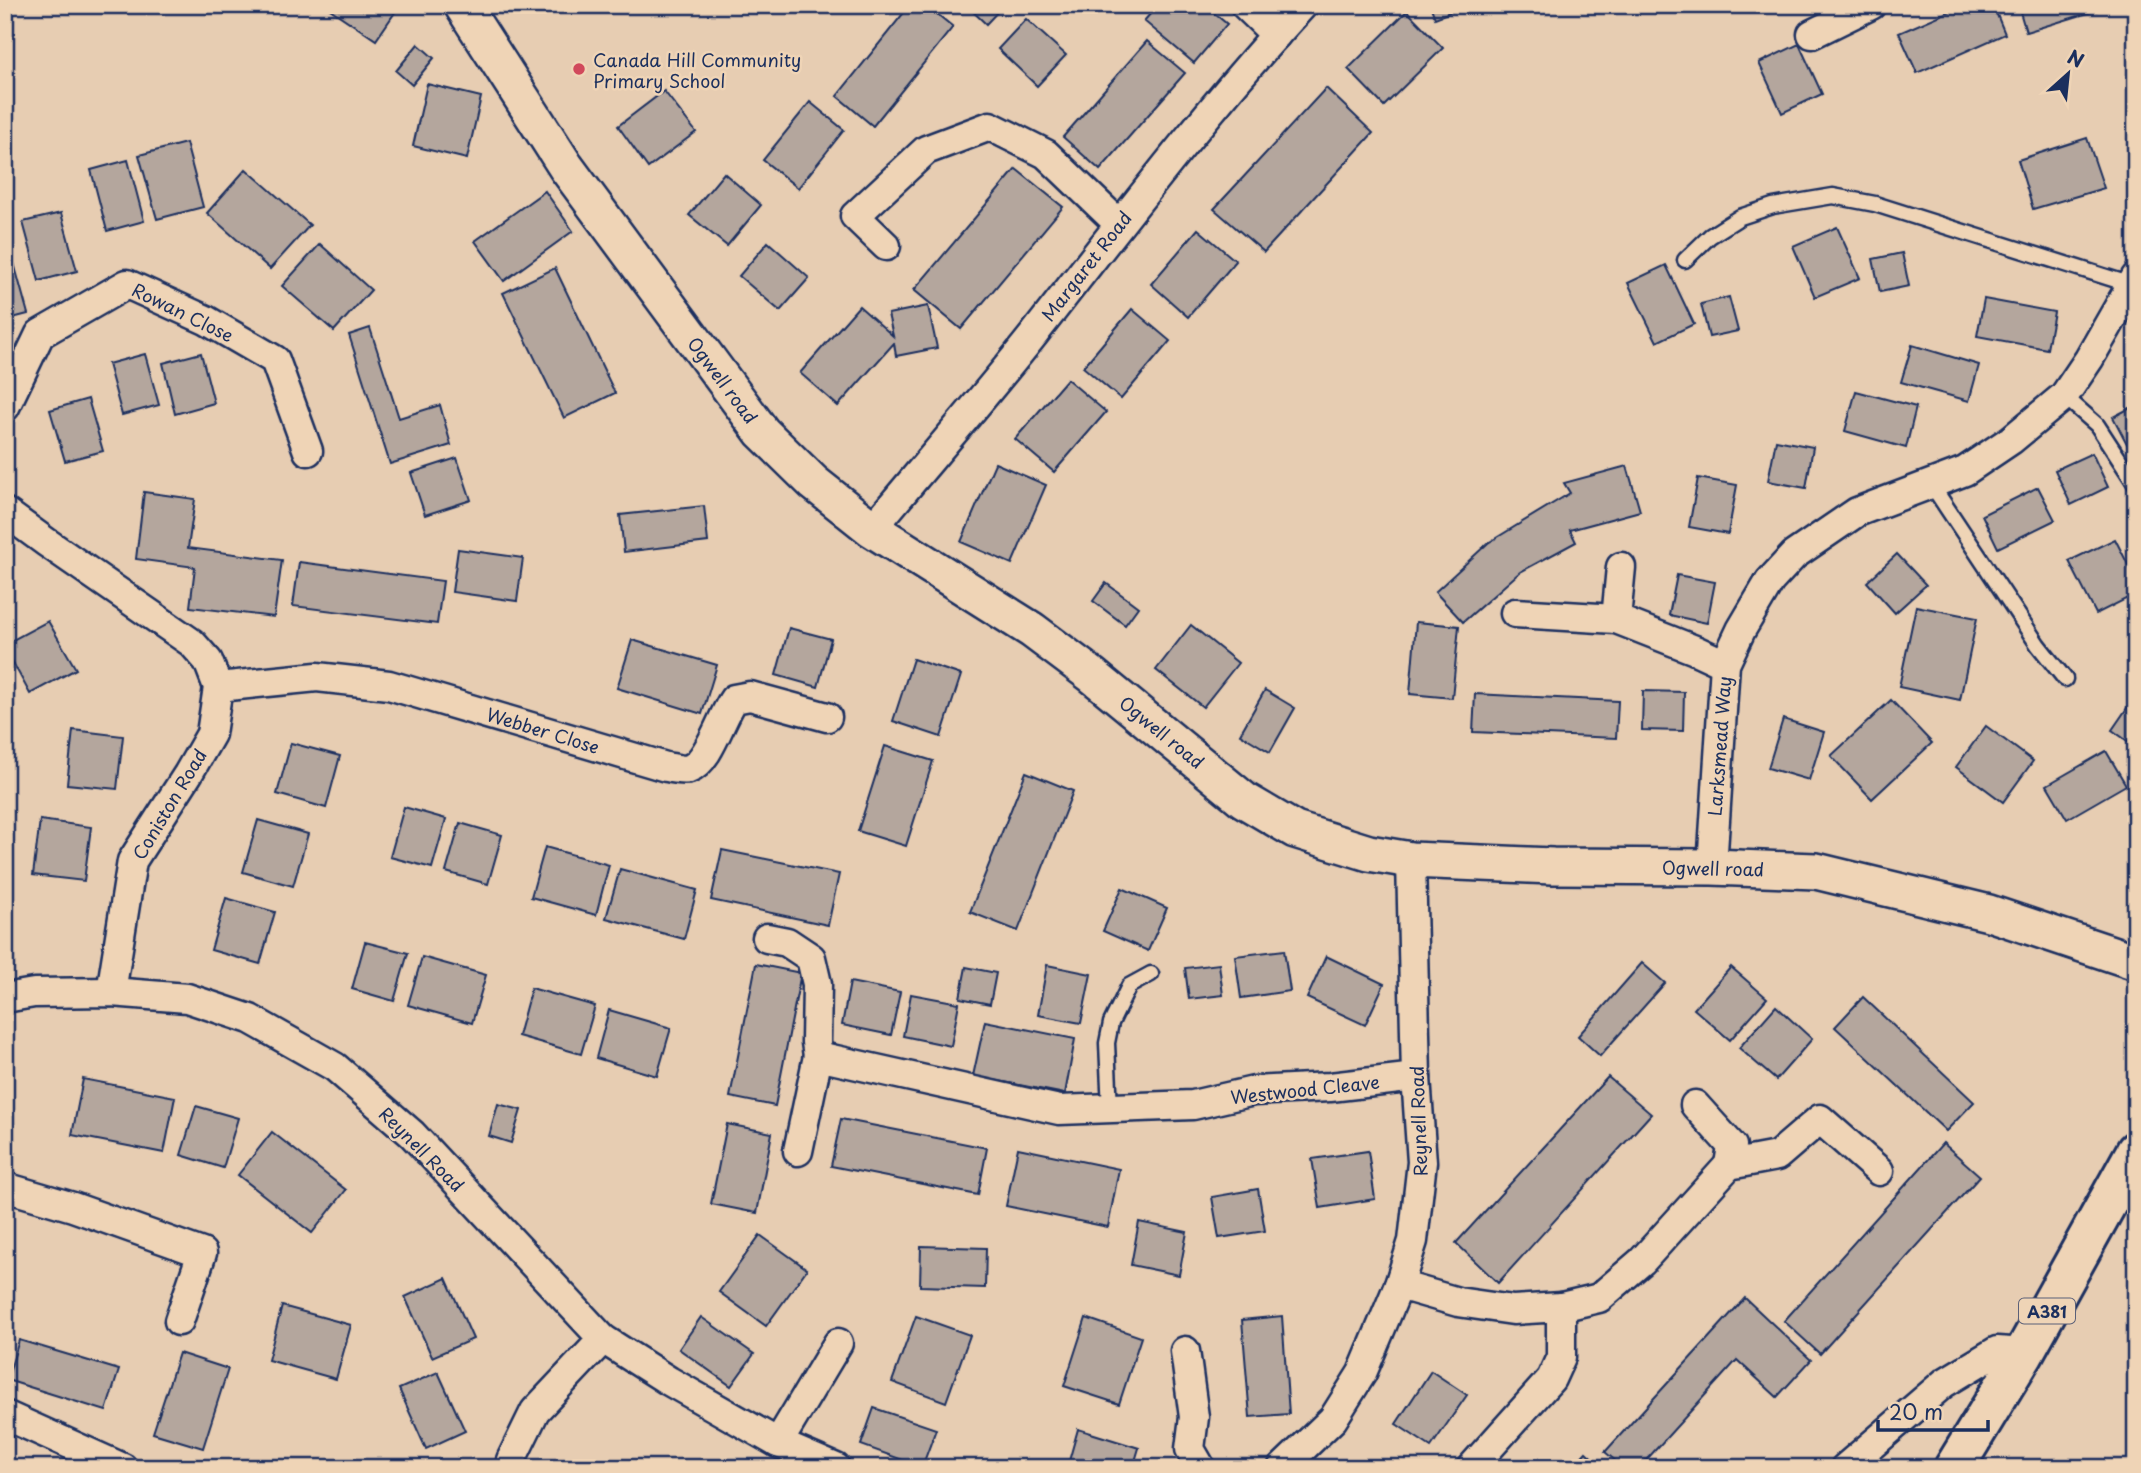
<svg xmlns="http://www.w3.org/2000/svg" width="2141" height="1473" viewBox="0 0 2141 1473" font-family="'Playpen Sans',sans-serif">
<rect width="100%" height="100%" fill="#e7cdb2"/>
<filter id="ink" filterUnits="userSpaceOnUse"><feTurbulence type="fractalNoise" baseFrequency=".0143" numOctaves="2"/><feDisplacementMap in="SourceGraphic" scale="14" xChannelSelector="R" yChannelSelector="G"/><feConvolveMatrix kernelMatrix="1 2 1 2 8 2 1 2 1" color-interpolation-filters="sRGB"/></filter>
<g filter="url(#ink)">
<g fill="#b4a69d" stroke="#1b2f5e" stroke-width="2">
<polygon points="324,5 400,5 376,40"/>
<polygon points="910,5 926,5 953,27 873,126 837,96"/>
<polygon points="966,5 1004,5 986,24"/>
<polygon points="1158,5 1204,5 1227,24 1194,63 1144,21"/>
<polygon points="1430,5 1468,5 1435,18"/>
<polygon points="1964,5 1993,5 2005,34 1917,73 1899,33"/>
<polygon points="2018,5 2097,5 2098,10 2026,32"/>
<polygon points="1407,11 1443,48 1384,106 1348,69"/>
<polygon points="1026,19 1066,55 1037,86 998,49"/>
<polygon points="1147,41 1185,73 1100,170 1063,137"/>
<polygon points="418,44 434,58 412,85 396,71"/>
<polygon points="1799,44 1822,94 1782,113 1759,63"/>
<polygon points="427,84 481,97 467,159 413,146"/>
<polygon points="1326,88 1373,133 1264,252 1214,209"/>
<polygon points="664,91 696,132 648,168 618,126"/>
<polygon points="810,102 844,130 798,188 763,160"/>
<polygon points="2087,138 2104,188 2033,209 2018,160"/>
<polygon points="186,143 203,207 157,219 139,155"/>
<polygon points="128,160 144,221 107,231 91,170"/>
<polygon points="246,169 310,225 270,269 207,213"/>
<polygon points="1016,169 1063,207 961,329 914,290"/>
<polygon points="724,173 761,205 727,246 689,215"/>
<polygon points="545,191 573,231 504,281 475,241"/>
<polygon points="61,213 77,271 39,281 23,222"/>
<polygon points="1837,227 1860,278 1815,297 1793,246"/>
<polygon points="1198,229 1236,261 1188,317 1151,284"/>
<polygon points="768,242 809,278 780,311 739,276"/>
<polygon points="320,244 371,290 334,331 282,286"/>
<polygon points="9,245 28,314 5,320 5,246"/>
<polygon points="1902,253 1909,286 1880,292 1873,259"/>
<polygon points="1666,265 1694,324 1657,342 1628,283"/>
<polygon points="555,268 615,393 564,418 503,293"/>
<polygon points="1729,297 1738,331 1709,337 1701,304"/>
<polygon points="1984,299 2054,312 2047,349 1977,336"/>
<polygon points="859,306 893,336 888,314 928,306 937,348 896,356 894,343 838,406 800,373"/>
<polygon points="1132,309 1170,341 1121,399 1083,367"/>
<polygon points="370,328 399,418 440,405 451,445 390,464 349,335"/>
<polygon points="1912,345 1979,365 1969,401 1901,382"/>
<polygon points="201,353 214,403 175,414 163,363"/>
<polygon points="145,354 159,405 122,415 108,364"/>
<polygon points="1067,379 1106,412 1054,472 1015,439"/>
<polygon points="1856,391 1916,407 1906,448 1845,431"/>
<polygon points="88,399 103,451 65,461 50,410"/>
<polygon points="2136,405 2136,461 2113,417"/>
<polygon points="1776,440 1813,447 1806,488 1768,481"/>
<polygon points="2092,453 2108,487 2071,505 2055,470"/>
<polygon points="457,458 471,500 425,515 411,473"/>
<polygon points="995,463 1046,485 1012,564 961,542"/>
<polygon points="1627,466 1640,511 1570,530 1576,542 1520,572 1463,622 1435,592 1488,543 1570,493 1564,483"/>
<polygon points="1698,478 1737,485 1728,534 1689,527"/>
<polygon points="2038,487 2055,520 1998,548 1982,515"/>
<polygon points="144,492 195,499 188,548 282,560 274,617 190,607 195,567 136,559"/>
<polygon points="704,506 708,542 624,552 620,515"/>
<polygon points="2115,539 2136,580 2136,594 2096,614 2069,561"/>
<polygon points="458,549 523,558 517,601 452,592"/>
<polygon points="1897,554 1926,585 1895,613 1867,582"/>
<polygon points="299,562 443,581 437,624 293,606"/>
<polygon points="1677,575 1715,582 1707,623 1669,615"/>
<polygon points="1106,583 1138,607 1125,625 1093,601"/>
<polygon points="1916,606 1977,618 1960,700 1899,687"/>
<polygon points="48,621 76,669 30,694 5,648 5,644"/>
<polygon points="1416,622 1459,626 1452,698 1410,694"/>
<polygon points="1191,625 1238,663 1203,707 1156,670"/>
<polygon points="789,628 831,639 818,687 776,675"/>
<polygon points="632,640 717,665 702,714 617,688"/>
<polygon points="913,659 961,675 941,737 893,721"/>
<polygon points="1265,690 1295,708 1270,752 1240,734"/>
<polygon points="1643,691 1684,692 1683,731 1642,730"/>
<polygon points="1475,694 1618,701 1616,738 1473,732"/>
<polygon points="2136,695 2136,747 2112,730"/>
<polygon points="1891,700 1932,743 1872,799 1831,756"/>
<polygon points="1783,719 1824,732 1809,780 1768,768"/>
<polygon points="1986,726 2033,761 2003,802 1956,767"/>
<polygon points="73,730 123,736 117,789 67,784"/>
<polygon points="291,743 340,756 326,808 277,794"/>
<polygon points="885,746 933,761 906,846 858,831"/>
<polygon points="2106,751 2126,785 2067,819 2047,785"/>
<polygon points="1026,772 1073,791 1018,931 970,912"/>
<polygon points="404,807 446,819 432,868 390,857"/>
<polygon points="40,820 91,827 84,881 33,875"/>
<polygon points="258,820 308,834 293,886 243,872"/>
<polygon points="460,823 502,835 488,884 446,872"/>
<polygon points="545,847 609,865 596,915 531,897"/>
<polygon points="722,850 839,874 828,925 711,900"/>
<polygon points="620,869 697,890 684,939 606,918"/>
<polygon points="1122,888 1167,908 1148,951 1103,931"/>
<polygon points="226,898 275,912 260,964 211,950"/>
<polygon points="365,942 408,953 394,1001 352,989"/>
<polygon points="1284,950 1290,991 1241,998 1235,956"/>
<polygon points="1326,956 1384,984 1365,1025 1307,998"/>
<polygon points="422,957 486,975 472,1023 408,1005"/>
<polygon points="1642,963 1665,983 1600,1056 1578,1036"/>
<polygon points="756,964 801,973 775,1106 730,1097"/>
<polygon points="1219,964 1223,995 1189,999 1185,968"/>
<polygon points="1047,965 1091,974 1081,1023 1038,1015"/>
<polygon points="966,967 996,973 990,1004 960,998"/>
<polygon points="1731,967 1767,998 1730,1040 1694,1009"/>
<polygon points="850,982 900,992 891,1035 842,1025"/>
<polygon points="531,988 595,1006 581,1054 518,1036"/>
<polygon points="911,994 959,1003 951,1046 903,1036"/>
<polygon points="1863,997 1974,1102 1946,1131 1835,1027"/>
<polygon points="1776,1006 1812,1039 1776,1080 1739,1048"/>
<polygon points="609,1010 671,1028 657,1076 596,1058"/>
<polygon points="985,1021 1075,1039 1065,1094 973,1076"/>
<polygon points="1608,1077 1651,1114 1498,1283 1456,1243"/>
<polygon points="83,1079 175,1097 164,1153 72,1135"/>
<polygon points="498,1104 521,1110 511,1143 489,1136"/>
<polygon points="196,1106 238,1118 223,1168 181,1155"/>
<polygon points="841,1119 987,1148 978,1195 831,1166"/>
<polygon points="727,1124 772,1133 757,1213 711,1204"/>
<polygon points="272,1132 346,1190 312,1233 238,1175"/>
<polygon points="1943,1143 1980,1176 1820,1354 1784,1321"/>
<polygon points="1018,1148 1119,1169 1108,1227 1006,1206"/>
<polygon points="1368,1151 1375,1199 1320,1208 1312,1159"/>
<polygon points="1258,1189 1265,1231 1219,1238 1212,1197"/>
<polygon points="1139,1222 1187,1232 1179,1275 1131,1265"/>
<polygon points="760,1235 807,1269 766,1326 719,1292"/>
<polygon points="921,1246 986,1248 985,1288 920,1286"/>
<polygon points="446,1278 473,1339 432,1357 405,1297"/>
<polygon points="1745,1298 1811,1360 1777,1397 1737,1360 1639,1468 1624,1468 1605,1452"/>
<polygon points="282,1306 351,1325 336,1379 268,1360"/>
<polygon points="916,1316 970,1335 946,1402 892,1382"/>
<polygon points="1282,1316 1289,1414 1250,1417 1242,1320"/>
<polygon points="701,1317 754,1354 731,1386 679,1349"/>
<polygon points="1086,1318 1141,1337 1119,1404 1064,1386"/>
<polygon points="19,1340 119,1370 106,1411 7,1380"/>
<polygon points="179,1353 228,1369 203,1448 153,1433"/>
<polygon points="1431,1371 1467,1395 1431,1447 1396,1424"/>
<polygon points="438,1372 465,1431 426,1449 399,1389"/>
<polygon points="874,1408 936,1429 922,1467 861,1445"/>
<polygon points="1078,1429 1139,1448 1133,1468 1067,1468"/>
<polygon points="1586,1452 1603,1468 1571,1468"/>
</g>
<g fill="none" stroke-linecap="round" stroke-linejoin="round">
<defs>
<g id="service">
<polyline points="1685,260 1710,236 1740,217 1773,206 1833,196 1875,204 2132,285"/>
<polyline points="2064,396 2097,425 2136,485"/>
<polyline points="1931,484 2038,645 2065,679"/>
<polyline points="1110,1110 1107,1043 1111,1023 1129,986 1151,974"/>
</g>
<g id="minor">
<polyline points="1245,5 1276,35"/>
<polyline points="1812,34 1871,5"/>
<polyline points="886,246 855,216 926,150 990,126 1046,154 1118,223"/>
<polyline points="5,407 40,334 127,284 206,320 275,360 308,451"/>
<polyline points="5,512 46,542 192,643 208,661 218,687 211,734 188,774 132,861 111,992"/>
<path d="M872,529C926,464 982,400 1035,333C1122,222 1207,109 1303,5"/>
<polyline points="1515,613 1616,619 1695,650 1725,664"/>
<polyline points="1616,619 1621,567"/>
<path d="M218,687L317,677L389,685L666,767C673,768 683,771 689,769C709,762 721,717 734,699L750,696L827,717"/>
<polyline points="1712,867 1725,664 1741,630 1770,581 1794,555 1857,512 1965,471 2011,440 2064,396 2089,359 2136,277"/>
<polyline points="767,938 787,942 811,958 817,984 816,1042 818,1056"/>
<polyline points="5,998 34,993 111,992 187,998 250,1019 335,1067 412,1134 603,1339 669,1381 778,1443 836,1468"/>
<polyline points="1695,1105 1732,1146 1729,1165"/>
<polyline points="798,1151 818,1056 1059,1110 1193,1105 1254,1091 1330,1087 1416,1077"/>
<polyline points="5,1187 73,1207 202,1253 179,1321"/>
<polyline points="1399,1285 1458,1302 1513,1310 1561,1307 1561,1357 1551,1379 1471,1468"/>
<polyline points="1561,1307 1599,1298 1642,1261 1729,1165 1777,1156 1820,1119 1879,1171"/>
<polyline points="1185,1351 1194,1417 1190,1449 1201,1468"/>
<polyline points="5,1415 123,1468"/>
<polyline points="778,1443 838,1343"/>
<polyline points="512,1468 511,1460 535,1411 603,1339"/>
<polyline points="1282,1468 1333,1419 1362,1373 1399,1285 1413,1241 1422,1162 1416,1077 1411,860"/>
<polyline points="1845,1468 1944,1383 1997,1351 2024,1353"/>
</g>
<polyline id="tertiary" points="462,5 566,167 762,432 814,483 872,529 1032,630 1092,675 1244,800 1295,830 1369,853 1411,860 1553,866 1712,867 1816,871 1989,913 2136,962"/>
<polyline id="primary" points="1954,1468 2024,1353 2136,1151"/>
</defs>
<use href="#service" stroke="#1b2f5e" stroke-width="19"/>
<use href="#minor" stroke="#1b2f5e" stroke-width="33"/>
<use href="#tertiary" stroke="#1b2f5e" stroke-width="40"/>
<use href="#primary" stroke="#1b2f5e" stroke-width="44"/>
<use href="#service" stroke="#efd4b6" stroke-width="14"/>
<use href="#minor" stroke="#efd4b6" stroke-width="28"/>
<use href="#tertiary" stroke="#efd4b6" stroke-width="35"/>
<use href="#primary" stroke="#efd4b6" stroke-width="38"/>
</g>
</g>
<circle fill="#d1495b" stroke="#efd4b6" stroke-width="2.5" cx="579" cy="69" r="7"/>
<g text-anchor="middle" dominant-baseline="central" stroke-width="5" stroke-linejoin="round" paint-order="stroke">
<rect fill="#efd4b6" stroke="#5b6078" stroke-width="2" x="2019" y="1298.5" width="56" height="25" rx="5"/>
<g font-size="16" font-weight="bold" fill="#1b2f5e">
<text x="2047" y="1311">A381</text>
</g>
<g font-size="18" fill="#1b2f5e" stroke="#efd4b6" text-anchor="start">
<text x="593" y="59">Canada Hill Community<tspan x="593" dy="21">Primary School</tspan></text>
</g>
<g font-size="18" fill="#1b2f5e" stroke="#efd4b6">
<text transform="translate(1086 266) rotate(-52)">Margaret Road</text>
<text transform="translate(183 312) rotate(26)">Rowan Close</text>
<text transform="translate(723 380) rotate(53)">Ogwell road</text>
<text transform="translate(543 730) rotate(17)">Webber Close</text>
<text transform="translate(1162 732) rotate(39)">Ogwell road</text>
<text transform="translate(1719 746) rotate(-86)">Larksmead Way</text>
<text transform="translate(169 804) rotate(-59)">Coniston Road</text>
<text transform="translate(1713 868) rotate(1)">Ogwell road</text>
<text transform="translate(1305 1089) rotate(-6)">Westwood Cleave</text>
<text transform="translate(1418 1121) rotate(-92)">Reynell Road</text>
<text transform="translate(422 1149) rotate(45)">Reynell Road</text>
</g>
</g>
<rect width="2141" height="1473" fill="none" stroke="#efd4b6" stroke-width="28"/>
<rect x="14" y="14" width="2113" height="1445" fill="none" stroke="#1b2f5e" stroke-width="2.5" filter="url(#ink)"/>
<g transform="translate(2068 74) rotate(27)" stroke="#efd4b6" stroke-width="5" paint-order="stroke">
<path d="M0-5L12 26L0 18L-12 26Z" fill="#1b2f5e"/>
<text y="-10" font-size="19" font-weight="bold" text-anchor="middle" fill="#1b2f5e">N</text>
</g>
<path d="M1878 1420v10h110v-10" fill="none" stroke="#1b2f5e" stroke-width="3.5"/>
<text x="1889" y="1420" font-size="21" fill="#1b2f5e" stroke="#efd4b6" stroke-width="5" paint-order="stroke">20 m</text>
</svg>
